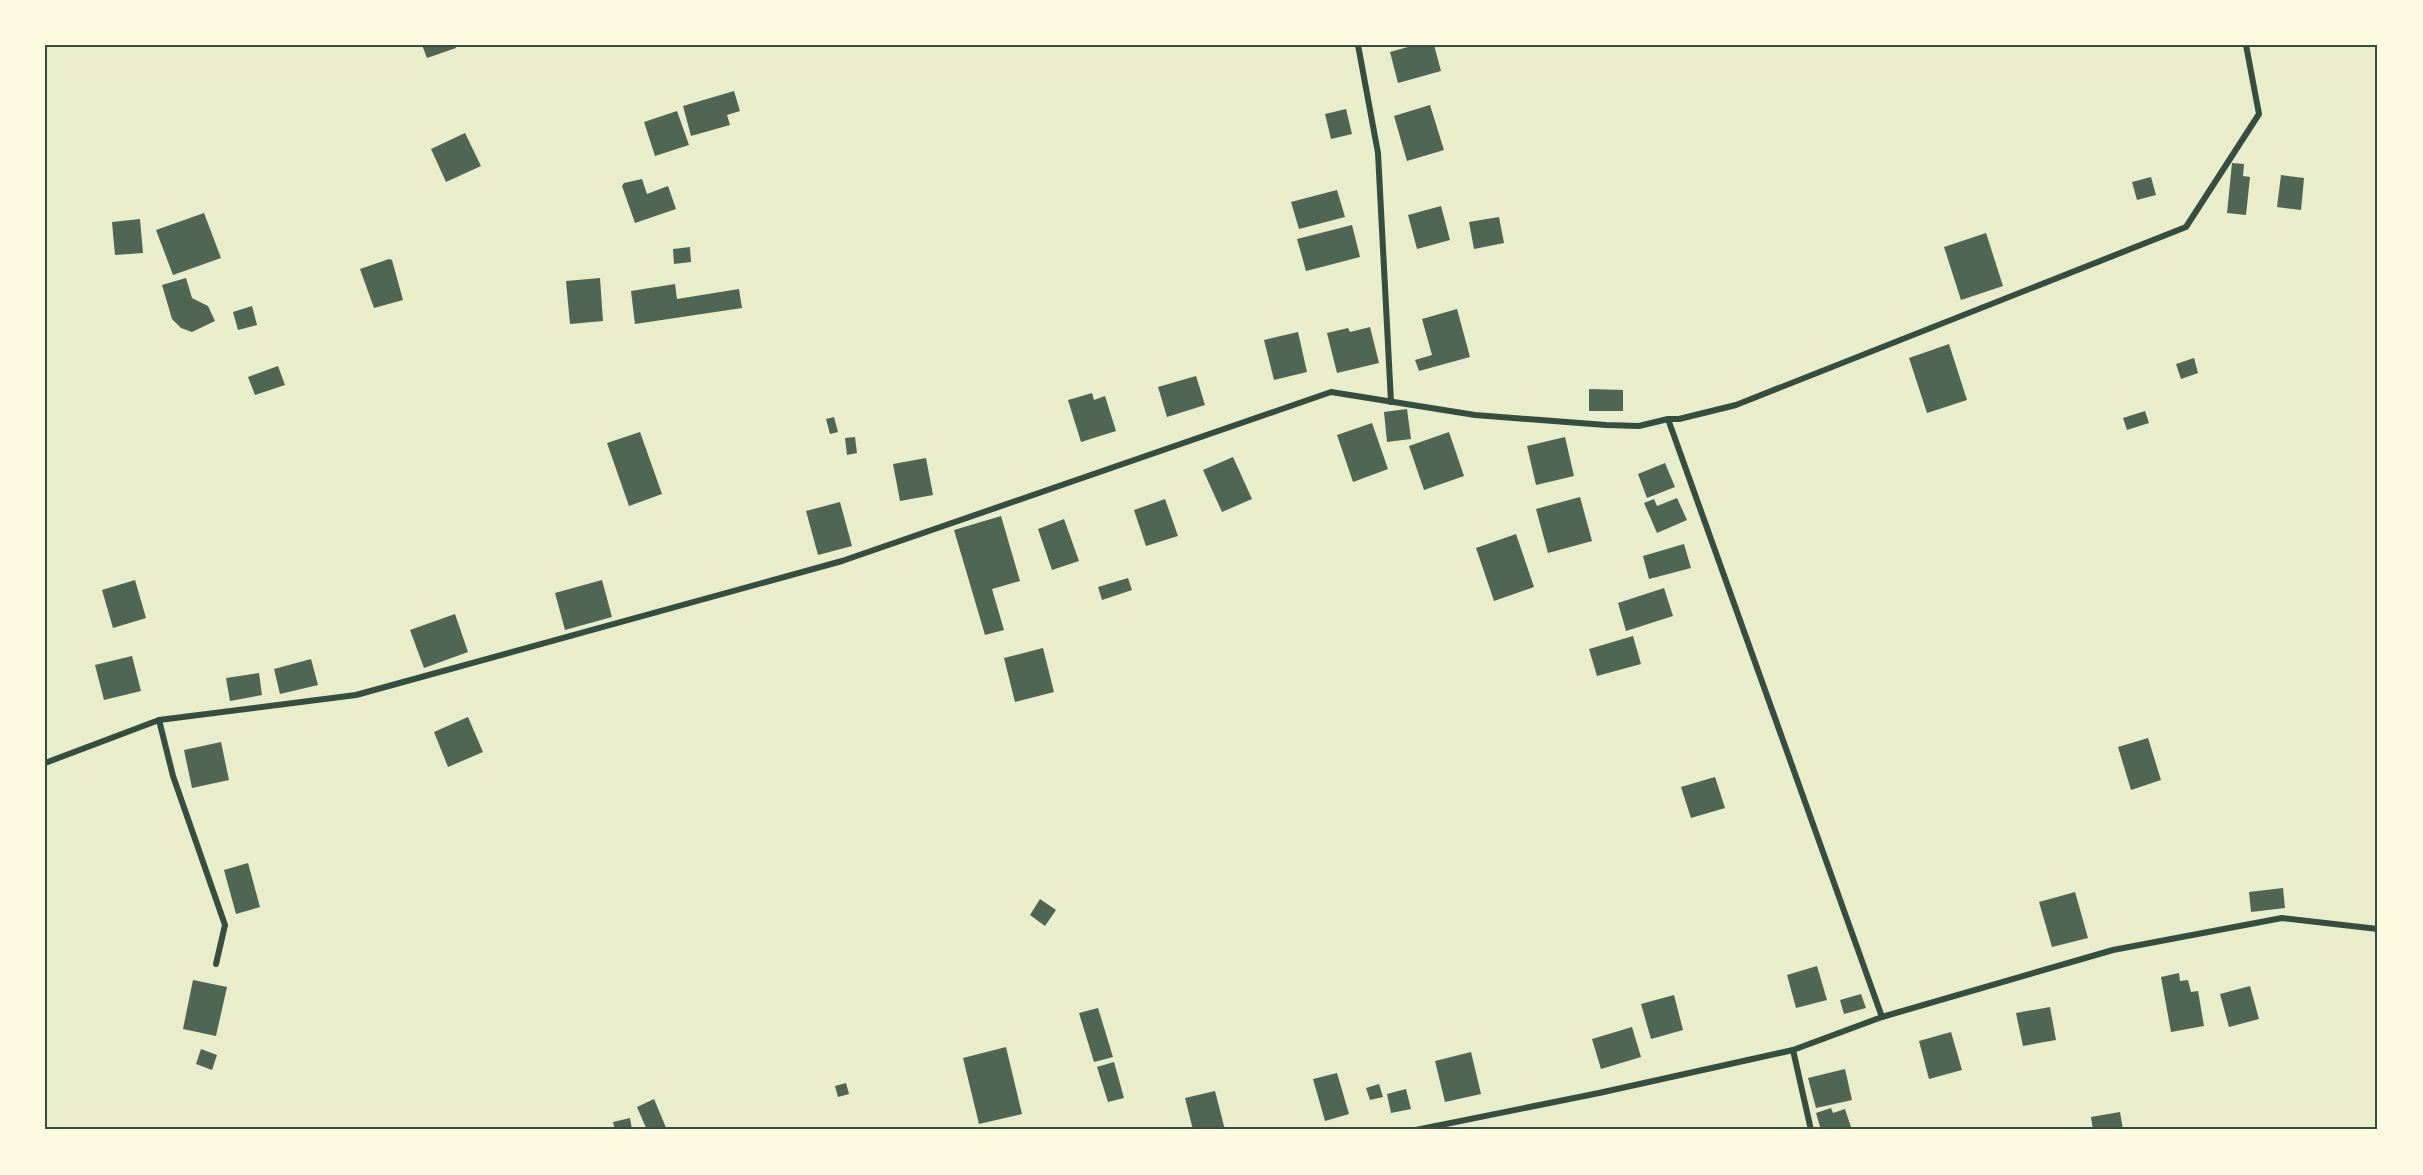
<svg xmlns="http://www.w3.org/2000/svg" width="2423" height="1175" viewBox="0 0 2423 1175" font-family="Figtree,sans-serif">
<rect width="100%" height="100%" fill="#e9edc9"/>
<g fill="#4f6655">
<polygon points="422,45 455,45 456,48 427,58"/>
<polygon points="1415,45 1434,45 1441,71 1398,83 1390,52"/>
<polygon points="734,91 740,111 727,115 730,125 691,136 683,106"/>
<polygon points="1430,105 1444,150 1407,161 1394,116"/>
<polygon points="1346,109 1352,134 1331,139 1325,114"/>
<polygon points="677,111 689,145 655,156 644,122"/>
<polygon points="465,133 481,166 446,182 431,149"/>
<polygon points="2232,163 2244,164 2243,176 2250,177 2246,215 2227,213"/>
<polygon points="2281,175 2304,178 2301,210 2277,207"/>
<polygon points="2151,177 2156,195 2137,200 2132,182"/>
<polygon points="642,179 647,194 668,186 676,209 635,223 622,186 624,183"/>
<polygon points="1337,190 1345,217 1299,229 1291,202"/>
<polygon points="1441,206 1450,240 1417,249 1408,215"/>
<polygon points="204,213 221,258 173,275 156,230"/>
<polygon points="1499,217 1504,243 1474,249 1469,222"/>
<polygon points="140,219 143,253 115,255 112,222"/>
<polygon points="1352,225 1360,257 1306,271 1297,239"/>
<polygon points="1986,233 2003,286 1961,300 1944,247"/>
<polygon points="690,247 691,262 674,264 673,249"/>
<polygon points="389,259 392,260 403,300 374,308 360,269"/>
<polygon points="186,278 192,298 208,306 215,321 192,332 181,328 172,319 162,285"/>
<polygon points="600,278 603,321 570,324 566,281"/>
<polygon points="675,284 677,299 739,289 742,308 635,324 631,291"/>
<polygon points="252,306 257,325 238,330 233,312"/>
<polygon points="1457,309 1470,357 1419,371 1415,360 1432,355 1422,319"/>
<polygon points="1370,327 1379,363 1337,373 1327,333 1348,328 1350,332"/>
<polygon points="1298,332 1307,372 1274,380 1264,340"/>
<polygon points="1949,344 1967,400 1927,413 1909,358"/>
<polygon points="2194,358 2198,373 2181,379 2176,364"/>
<polygon points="278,366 285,385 255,395 248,377"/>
<polygon points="1196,376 1205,405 1167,417 1158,387"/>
<polygon points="1589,389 1623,390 1623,411 1589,411"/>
<polygon points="1092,393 1094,400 1105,396 1116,431 1081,442 1068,400"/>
<polygon points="1407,409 1411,439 1387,442 1384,412"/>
<polygon points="2145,411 2149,423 2127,430 2123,418"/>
<polygon points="834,417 838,432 830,434 826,419"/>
<polygon points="1372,423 1388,469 1353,482 1337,435"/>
<polygon points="640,432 662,494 629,506 607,443"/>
<polygon points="1449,432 1464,476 1424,490 1409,446"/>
<polygon points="855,437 857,453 847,455 845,438"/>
<polygon points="1565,437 1574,476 1536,485 1527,446"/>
<polygon points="1233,457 1252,499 1222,512 1203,470"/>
<polygon points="926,458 933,495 900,501 893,464"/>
<polygon points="1665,463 1675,487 1647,498 1638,474"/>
<polygon points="1580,497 1592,541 1548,553 1536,509"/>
<polygon points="1677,498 1687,520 1657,533 1644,503 1654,499 1657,506"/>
<polygon points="1165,499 1178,536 1146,546 1134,510"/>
<polygon points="840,502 852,546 818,555 806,511"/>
<polygon points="1001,516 1020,581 992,589 1004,630 985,635 954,530"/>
<polygon points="1064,519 1079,561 1052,570 1038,529"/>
<polygon points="1516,534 1534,587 1494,601 1476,548"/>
<polygon points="1684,544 1691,568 1649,579 1643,556"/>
<polygon points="1128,578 1132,590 1102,600 1098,587"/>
<polygon points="135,580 146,618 113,628 102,590"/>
<polygon points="602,580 612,617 565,630 555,593"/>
<polygon points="1664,588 1673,616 1626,631 1618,603"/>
<polygon points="455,614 468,652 424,668 410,630"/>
<polygon points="1633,636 1641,664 1597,676 1589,649"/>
<polygon points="1043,648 1054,692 1015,702 1004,658"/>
<polygon points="132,656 141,691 104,700 95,665"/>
<polygon points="311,659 318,685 280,694 274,669"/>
<polygon points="259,673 262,695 230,701 226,678"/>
<polygon points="468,717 483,752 448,767 434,732"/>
<polygon points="2148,738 2161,780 2131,790 2118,747"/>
<polygon points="221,742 229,780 192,788 184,750"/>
<polygon points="1715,777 1725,808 1691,818 1681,787"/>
<polygon points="248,863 260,907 236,914 224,870"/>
<polygon points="2283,888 2285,908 2251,912 2249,892"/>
<polygon points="2075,892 2088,938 2052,947 2039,902"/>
<polygon points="1040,899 1056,910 1045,926 1030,915"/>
<polygon points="1817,966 1827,1000 1796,1008 1787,975"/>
<polygon points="2179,973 2180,981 2188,980 2191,992 2198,991 2204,1026 2171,1032 2161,977"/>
<polygon points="193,980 227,987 216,1036 183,1029"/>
<polygon points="2250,986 2259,1019 2229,1027 2220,994"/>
<polygon points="1861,994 1866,1008 1844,1014 1840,1000"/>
<polygon points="1674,995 1683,1030 1651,1039 1641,1004"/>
<polygon points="2050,1007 2056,1040 2023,1046 2016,1013"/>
<polygon points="1098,1008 1113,1057 1094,1062 1079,1013"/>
<polygon points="1632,1027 1641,1057 1601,1069 1592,1039"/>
<polygon points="1951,1032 1962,1070 1929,1079 1919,1041"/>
<polygon points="1006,1047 1022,1114 979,1124 963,1058"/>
<polygon points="201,1049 217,1055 212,1070 196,1064"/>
<polygon points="1471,1052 1481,1094 1445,1102 1435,1061"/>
<polygon points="1114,1062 1124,1098 1108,1102 1097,1067"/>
<polygon points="1845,1069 1852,1100 1816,1108 1808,1078"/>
<polygon points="1337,1073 1349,1114 1325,1121 1313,1079"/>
<polygon points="846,1083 849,1094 838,1097 835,1086"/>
<polygon points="1379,1084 1383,1097 1370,1100 1366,1088"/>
<polygon points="1406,1089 1411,1109 1391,1113 1387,1094"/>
<polygon points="1215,1091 1225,1130 1193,1130 1185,1098"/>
<polygon points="654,1099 667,1130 647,1130 637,1107"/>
<polygon points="1831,1108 1833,1113 1845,1109 1851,1127 1842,1130 1821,1130 1816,1113"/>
<polygon points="2120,1112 2123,1130 2093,1130 2091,1117"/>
<polygon points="630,1118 632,1130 615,1130 613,1122"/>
</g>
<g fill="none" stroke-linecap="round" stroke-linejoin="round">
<g stroke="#344e41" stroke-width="6">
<polyline points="1358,45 1378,153 1391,402"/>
<polyline points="1668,419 1882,1017"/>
<polyline points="159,720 173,776 225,925 216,964"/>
<polyline points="45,763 159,720 356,695 842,561 1331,392 1475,415 1606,425 1639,426 1668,419 1679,419 1736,405 2186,227 2259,114 2246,45"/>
<polyline points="1793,1050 1811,1130"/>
<polyline points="1416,1130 1599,1093 1793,1050 1882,1017 2113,950 2282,918 2378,929"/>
</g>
</g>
<rect width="2423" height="1175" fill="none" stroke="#fefae0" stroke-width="93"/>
<rect x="46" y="46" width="2330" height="1082" fill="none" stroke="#344e41" stroke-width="2"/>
</svg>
